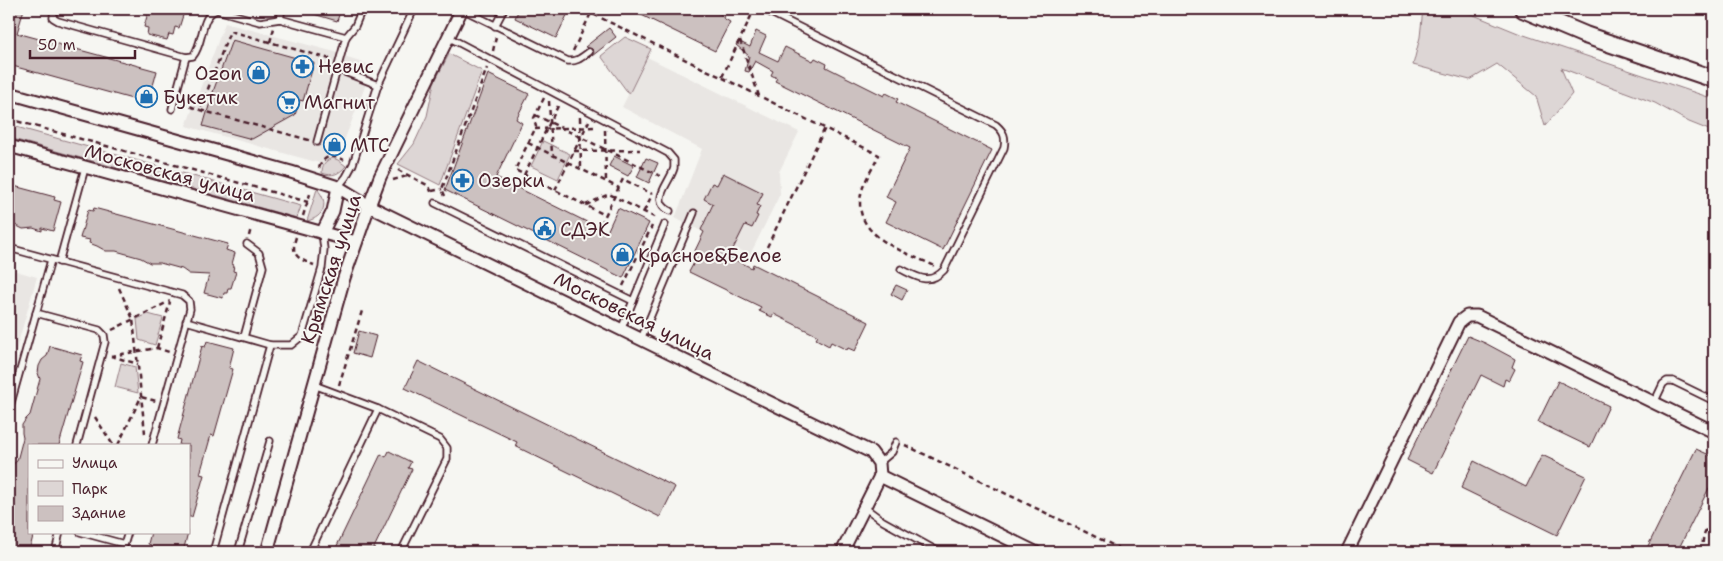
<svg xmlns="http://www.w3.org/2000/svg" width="1723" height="561" viewBox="0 0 1723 561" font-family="'Shantell Sans',sans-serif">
<rect width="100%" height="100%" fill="#f6f6f2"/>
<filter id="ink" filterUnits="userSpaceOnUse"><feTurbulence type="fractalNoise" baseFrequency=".02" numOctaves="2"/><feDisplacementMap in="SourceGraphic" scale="10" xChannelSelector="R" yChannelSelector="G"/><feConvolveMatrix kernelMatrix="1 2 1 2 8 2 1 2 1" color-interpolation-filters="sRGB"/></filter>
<g filter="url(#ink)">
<g fill="#e9e6e3">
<polygon points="225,23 335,52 347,58 373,66 334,167 186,126"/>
<polygon points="647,57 799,132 779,172 780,194 750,255 675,218 702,149 622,107"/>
<polygon points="9,269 37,277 9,375"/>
</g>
<g fill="#ddd6d5" stroke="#947a80">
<polygon points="1423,9 1459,9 1518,33 1714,99 1714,132 1689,122 1655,103 1561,68 1572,94 1545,126 1536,96 1497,64 1470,80 1413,65 1420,37"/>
<polygon points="625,37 651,49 629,94 601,56"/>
<polygon points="449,54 482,71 440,185 398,164 414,144 427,116 434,83"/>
<polygon points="9,125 301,206 297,218 9,138"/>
<polygon points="543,141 570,154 558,179 531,166"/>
<path d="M333,158L338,160L346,166C339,174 333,177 322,173C322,165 325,160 333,158Z"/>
<path d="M317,189C329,202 325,217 307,221Z"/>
<polygon points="148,314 163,318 155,345 139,340 137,319"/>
<polygon points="121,363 135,367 138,393 115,387"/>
</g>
<g fill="#ccc1c0" stroke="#4a1f2b">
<polygon points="9,9 24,9 17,33 157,71 149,100 144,99 143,102 9,65"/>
<polygon points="149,9 185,9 179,28 175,27 173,35 169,34 167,40 147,35 148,28 144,27"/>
<polygon points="307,9 341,9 337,21 307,12"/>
<polygon points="519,9 570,9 556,38 515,18"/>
<polygon points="629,9 709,9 724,16 723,18 730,22 715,51"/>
<polygon points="609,28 616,37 592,56 594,52 592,49 585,47"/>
<polygon points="756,31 766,36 759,52 778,61 785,47 813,61 815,58 827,64 826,67 884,96 886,93 898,99 896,102 992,150 943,250 886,222 896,202 886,197 910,148 775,81 777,78 771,75 773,71 755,61 749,72 745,71 749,56 736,45 738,41 750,47"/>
<polygon points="232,40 314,63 303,101 300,100 295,115 252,139 203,126 214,89"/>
<polygon points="488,74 529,94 516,119 522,123 496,177 607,232 618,208 649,223 623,278 445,190"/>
<polygon points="614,156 634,166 628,176 609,166"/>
<polygon points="646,158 658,163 649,183 637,177"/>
<polygon points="723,173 763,193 757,205 760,206 756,215 758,216 752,228 745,225 729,257 752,268 753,264 869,322 855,351 848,348 847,350 831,342 829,346 816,339 818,336 774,314 772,317 759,311 761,307 689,272 696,259 692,257 704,232 701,230 713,204 704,199 712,183 717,185"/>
<polygon points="10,185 55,197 54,200 61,202 53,231 42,228 42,231 33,228 23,229 9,222 9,191"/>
<polygon points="94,208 228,244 226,250 235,253 232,264 234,265 233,271 236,272 231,288 228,288 227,293 224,293 223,298 204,293 209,275 189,274 182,269 160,263 150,263 141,258 116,251 106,251 97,246 89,243 90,240 80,238 88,210 93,211"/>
<polygon points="896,285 907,290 902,300 891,294"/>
<polygon points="359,331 376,336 370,358 353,353"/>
<polygon points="1468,336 1485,343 1515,359 1512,367 1515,369 1509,381 1505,379 1503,386 1481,375 1433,473 1407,460"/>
<polygon points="207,341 234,348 229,368 233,369 214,436 211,435 200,474 204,475 192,517 189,517 189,445 179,445 180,440 177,439 202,346 205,347"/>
<polygon points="50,346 82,355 80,361 83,362 59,445 29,445 29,532 34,532 29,552 9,552 9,490 11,484 9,471 13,464 17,461 23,438 22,433 22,425 26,419 30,415 40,379 38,373 39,366 42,360 47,356"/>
<polygon points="418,361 675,487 660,517 515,446 517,442 405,388"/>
<polygon points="1558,381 1609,406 1590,447 1538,422"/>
<polygon points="1696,449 1714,457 1714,490 1709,488 1677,552 1645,552"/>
<polygon points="389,451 411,462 408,468 412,469 372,552 334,552 381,454 386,457"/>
<polygon points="1542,455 1586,476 1557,535 1461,488 1474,461 1526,487"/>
<polygon points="151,532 188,532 183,552 149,552 151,545 148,544"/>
</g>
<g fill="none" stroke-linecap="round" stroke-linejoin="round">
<defs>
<g id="service">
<path d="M54,9L53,18L58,21L186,57L193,56C204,44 200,14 217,10L260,22L280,19L346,37L355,26L362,9"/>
<path d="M462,9L568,61C577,62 582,57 589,52"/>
<path d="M763,9L996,125C1004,132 1006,137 1004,148L944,270C929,286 917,277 901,269"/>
<polyline points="280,19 282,9"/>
<polyline points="495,26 504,9"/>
<path d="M448,37L668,153L674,160C674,163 674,166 674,168C670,183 649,201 670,211"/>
<polyline points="337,69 378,85"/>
<polyline points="172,109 186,57"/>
<polyline points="317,142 346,37"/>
<polyline points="338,187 346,177 353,164 378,85 414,9"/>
<polyline points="435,203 633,301"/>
<polyline points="9,248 182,295 189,301 190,309 152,445"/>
<polyline points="59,262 85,168"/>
<polyline points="36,313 99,330 104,335 105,342 77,445"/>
<polyline points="186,321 270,345 291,345 302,336 322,268 324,249 322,233"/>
<polyline points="621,330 665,224"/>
<polyline points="244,337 263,267 259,253 247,244"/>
<polyline points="641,339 694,213"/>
<polyline points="314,385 378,409 440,439 447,448 447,459 401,552"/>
<polyline points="1654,403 1663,384 1667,381 1673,381 1714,401"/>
<polyline points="9,410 51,260"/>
<polyline points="879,463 892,452 896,442"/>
<polyline points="864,507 883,521 939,552"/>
<polyline points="80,532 124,544"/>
<polyline points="55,552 60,532"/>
<polyline points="122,552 128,532"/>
<polyline points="213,552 270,345"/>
<polyline points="238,552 270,441"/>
<polyline points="310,552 378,409"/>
</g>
<g id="minor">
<polyline points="9,93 291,172 338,187 369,206 871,452 879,463 880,476 842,552"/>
<polyline points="9,146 356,242"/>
<polyline points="322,233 333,211 338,187"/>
<polyline points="880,476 1035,552"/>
<polyline points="267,552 344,278 369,206 380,177 462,9"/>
<polyline points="1347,552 1459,322 1467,316 1477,316 1714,432"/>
</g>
<polyline id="secondary" points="1523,9 1585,35 1714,79"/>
</defs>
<use href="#service" stroke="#4a1f2b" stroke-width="9"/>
<use href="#minor" stroke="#4a1f2b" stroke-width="15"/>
<use href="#secondary" stroke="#4a1f2b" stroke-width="20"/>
<g stroke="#4a1f2b" stroke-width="2.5" stroke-dasharray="5 4" stroke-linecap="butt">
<polyline points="740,40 759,96"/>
<polyline points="270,42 274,28"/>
<polyline points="493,51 496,37"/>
<path d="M573,51L591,13L879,155C874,166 866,178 862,190C849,236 903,251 935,266"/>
<polyline points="722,77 753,12"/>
<polyline points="544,98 534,118 536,127 515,170 605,215"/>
<polyline points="549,101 552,154"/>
<polyline points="182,103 200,110"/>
<polyline points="535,115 660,176"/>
<polyline points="580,117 581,169"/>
<polyline points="9,119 308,202"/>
<polyline points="535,129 597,127"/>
<polyline points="605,130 606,181"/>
<polyline points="309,140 200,110 230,31 330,59"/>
<polyline points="528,143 619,188"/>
<polyline points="574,151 640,150"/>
<path d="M319,168C324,155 332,154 344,160"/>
<polyline points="398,170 429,186 432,194"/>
<polyline points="524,175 558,106"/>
<polyline points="393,180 407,176"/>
<polyline points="555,190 589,121"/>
<polyline points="432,191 442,189"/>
<polyline points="445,196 442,189 487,68"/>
<polyline points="586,205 609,194 656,218"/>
<polyline points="644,211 651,197"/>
<polyline points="303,216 311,191"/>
<polyline points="601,224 623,179 652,194"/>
<polyline points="249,236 251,228"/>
<path d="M296,237C290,255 298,259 314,265"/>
<polyline points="767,247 825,128"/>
<polyline points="623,286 652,226"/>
<polyline points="119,288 133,319 145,433"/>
<polyline points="112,330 170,301"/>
<polyline points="157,348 170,302"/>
<polyline points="111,356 157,348 169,352"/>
<polyline points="111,356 138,364"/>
<polyline points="339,385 362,311"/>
<polyline points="95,417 113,445"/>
<polyline points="118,445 141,397 156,401"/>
<polyline points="905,445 1127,552"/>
<polyline points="90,552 91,544"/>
<path d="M1703,552C1702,540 1703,528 1714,521"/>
</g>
<use href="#service" stroke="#f6f6f2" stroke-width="5.5"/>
<use href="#minor" stroke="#f6f6f2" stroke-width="11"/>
<use href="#secondary" stroke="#f6f6f2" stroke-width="16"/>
</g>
</g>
<defs>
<symbol id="pharmacy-ring" viewBox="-11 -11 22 22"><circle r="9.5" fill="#f6f6f2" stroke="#1f6fb2" stroke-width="1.5"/><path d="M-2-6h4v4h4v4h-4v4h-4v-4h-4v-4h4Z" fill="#1f6fb2"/></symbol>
<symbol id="shop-ring" viewBox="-11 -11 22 22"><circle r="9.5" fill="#f6f6f2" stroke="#1f6fb2" stroke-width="1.5"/><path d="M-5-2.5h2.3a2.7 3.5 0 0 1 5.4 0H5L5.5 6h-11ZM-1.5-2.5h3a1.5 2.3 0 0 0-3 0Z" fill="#1f6fb2"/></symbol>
<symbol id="supermarket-ring" viewBox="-11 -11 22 22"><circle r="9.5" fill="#f6f6f2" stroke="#1f6fb2" stroke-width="1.5"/><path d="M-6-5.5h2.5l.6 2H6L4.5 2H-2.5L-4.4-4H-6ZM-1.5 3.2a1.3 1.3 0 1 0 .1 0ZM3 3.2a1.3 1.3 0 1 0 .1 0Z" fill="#1f6fb2"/></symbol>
<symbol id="civic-ring" viewBox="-11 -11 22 22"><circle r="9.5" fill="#f6f6f2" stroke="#1f6fb2" stroke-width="1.5"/><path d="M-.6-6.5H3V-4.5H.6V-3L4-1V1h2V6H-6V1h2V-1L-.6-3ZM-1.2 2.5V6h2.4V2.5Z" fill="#1f6fb2"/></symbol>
</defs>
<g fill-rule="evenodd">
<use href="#pharmacy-ring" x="290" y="54" width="25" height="25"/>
<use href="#shop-ring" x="246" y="60" width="25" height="25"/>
<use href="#shop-ring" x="134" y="84" width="25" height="25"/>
<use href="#supermarket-ring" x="276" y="90" width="25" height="25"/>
<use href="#shop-ring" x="322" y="132" width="25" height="25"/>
<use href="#pharmacy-ring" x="450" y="168" width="25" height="25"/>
<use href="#civic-ring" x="532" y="216" width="25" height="25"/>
<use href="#shop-ring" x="610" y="242" width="25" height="25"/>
</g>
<g text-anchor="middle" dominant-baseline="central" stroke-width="4" stroke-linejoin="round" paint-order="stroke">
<g font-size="19" fill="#4a1f2b" stroke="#f6f6f2" text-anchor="start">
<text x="318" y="66">Невис</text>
<text x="242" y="73" text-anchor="end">Ozon</text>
<text x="163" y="97">Букетик</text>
<text x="304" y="102">Магнит</text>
<text x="350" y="145">МТС</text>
<text x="478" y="180">Озерки</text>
<text x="560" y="229">СДЭК</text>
<text x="638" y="255">Красное&amp;Белое</text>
</g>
<g font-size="19" fill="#4a1f2b" stroke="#f6f6f2">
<text transform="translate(170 173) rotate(15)">Московская улица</text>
<text transform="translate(331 269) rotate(-72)">Крымская улица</text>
<text transform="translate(634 316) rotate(26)">Московская улица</text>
</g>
</g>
<rect width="1723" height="561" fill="none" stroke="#f6f6f2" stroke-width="30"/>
<rect x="15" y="15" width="1693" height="531" fill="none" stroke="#4a1f2b" stroke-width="2" filter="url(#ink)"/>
<rect x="28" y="444" width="162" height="90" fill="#f6f6f2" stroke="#b1a0a2"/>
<rect x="38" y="460" width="25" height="8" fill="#f6f6f2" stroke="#b1a0a2"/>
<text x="72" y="468" font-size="15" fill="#4a1f2b">Улица</text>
<rect x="38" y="481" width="25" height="15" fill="#ddd6d5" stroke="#b1a0a2"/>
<text x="72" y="494" font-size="15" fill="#4a1f2b">Парк</text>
<rect x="38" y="506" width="25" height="15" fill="#ccc1c0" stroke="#b1a0a2"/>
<text x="72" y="518" font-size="15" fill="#4a1f2b">Здание</text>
<path d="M30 50v8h105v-8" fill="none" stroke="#4a1f2b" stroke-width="2.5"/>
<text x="38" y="50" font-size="15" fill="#4a1f2b" stroke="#f6f6f2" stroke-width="4" paint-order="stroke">50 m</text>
</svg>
